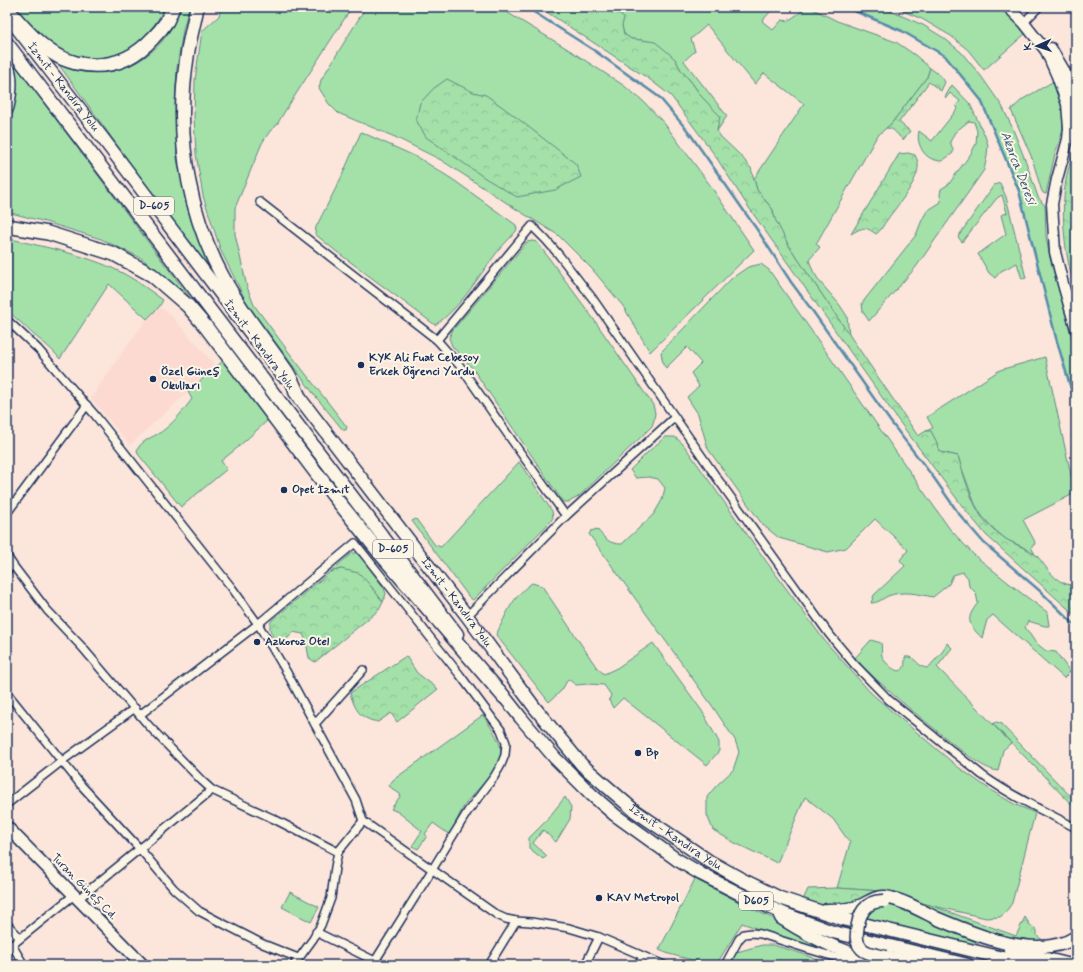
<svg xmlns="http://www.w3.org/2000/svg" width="1083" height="972" viewBox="0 0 1083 972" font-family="Mynerve,sans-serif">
<defs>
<pattern id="forest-crowns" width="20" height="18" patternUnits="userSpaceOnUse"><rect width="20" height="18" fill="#a3e1a9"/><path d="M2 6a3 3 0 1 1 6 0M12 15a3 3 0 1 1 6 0" fill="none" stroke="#8cc194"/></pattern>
</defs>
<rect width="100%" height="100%" fill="#fce5da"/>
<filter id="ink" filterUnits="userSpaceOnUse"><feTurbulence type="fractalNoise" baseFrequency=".025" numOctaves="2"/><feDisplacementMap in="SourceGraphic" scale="8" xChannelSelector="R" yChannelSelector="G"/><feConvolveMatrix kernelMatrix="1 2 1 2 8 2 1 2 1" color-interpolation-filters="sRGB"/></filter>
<g filter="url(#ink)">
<polygon fill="#fcdad2" points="159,307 170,314 216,366 130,445 91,398 128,344 147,319"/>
<g fill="#a3e1a9" stroke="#5f8884">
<path d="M14,7H165C147,42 119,66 77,57C67,55 58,52 49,45C36,35 25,20 14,7Z"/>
<path d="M181,7H189L183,30L177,68L175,106L177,159L188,208L222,286L183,236L59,65C71,69 83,72 96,72C124,74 151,57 167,35C173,27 177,16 181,7Z"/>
<polygon points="221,7 352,7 285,111 276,126 270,131 262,143 235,208 235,234 247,287 254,305 288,351 347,427 346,430 343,430 316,397 248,305 221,251 203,196 196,154 194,117 195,80 202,31 219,16"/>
<polygon points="366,7 498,7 566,48 623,85 643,101 664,123 710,185 754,250 650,352 623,306 592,269 558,235 516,209 441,160 395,137 338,113 329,104 319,88 321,80"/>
<polygon points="612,7 768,7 771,11 762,21 773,30 782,20 788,21 805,9 811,8 837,21 896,42 915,55 930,68 927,77 891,124 877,136 816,244 820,247 809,260 813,271 820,282 839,304 847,316 849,335 789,246 774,219 773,210 757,190 754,179 804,104 764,73 755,84 707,25 691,39 695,51 684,61 727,116 717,131 719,116 701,96 692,83 681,70 675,59 642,40 631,39 624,34 618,11"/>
<polygon points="845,7 881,7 923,25 944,38 961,52 981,76 1002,106 1012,127 1026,162 1038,197 1045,206 1046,237 1050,258 1076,353 1076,406 1056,338 1019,191 981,100 945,56 902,31"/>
<polygon points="893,7 998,7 1017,22 1025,34 984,70 968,50 951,36 922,19"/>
<polygon points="10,58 206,319 179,288 141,258 101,239 42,221 7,212 7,128 13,113 16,90"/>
<path d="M1054,81C1060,95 1064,112 1063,127C1062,136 1058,145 1055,154C1052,167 1049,181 1046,194L1043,193L1041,189L1032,158L1011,110L1023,99Z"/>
<path d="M952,85L970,104L985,136L988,145L987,156L984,170L916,267L869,321L863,312L862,303L916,235L922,220L927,211L941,202L940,195L941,189L949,184L958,171L970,155L976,144L977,131L974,122L969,121L955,132L950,142L953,149V153L942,161C939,161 935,160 932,159C922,155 916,141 919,131L932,141L958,108L956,106L960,101L950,93L946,98L945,97Z"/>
<path d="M361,132L419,158L455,181L516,225L517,230C509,240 499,248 492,259C475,282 459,309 435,325L337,252L315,234L316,227L341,178Z"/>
<polygon points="1000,183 1006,197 1026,278 1022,279 1017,263 1001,271 995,278 989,273 978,254 1006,234 1001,215 1007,213 1002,195 997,198 962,242 958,237 994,185"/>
<path d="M7,238C47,248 91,255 128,276C140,283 152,292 163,300L159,307L147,319L109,284L60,359C52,349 44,343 34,335C25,327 17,318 7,311Z"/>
<polygon points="532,241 537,242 590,314 653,405 655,413 654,420 652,426 639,439 578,497 569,502 563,502 473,369 452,346 449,338 452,331 527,242"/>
<path d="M761,264L769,270L949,528L974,555L1020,592L1047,612L1049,626H1045L1028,621L1025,627L1035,642L1046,651L1056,652L1070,672L1064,678L993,615L987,620L982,638C968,624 965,619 978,603L976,593L969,586L968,578L963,572L953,575L949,584L933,597C918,594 903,590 888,596C882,599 878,603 871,603L874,595L905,566L900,560L908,550L875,519L846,548L828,552L779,538L762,524L708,449L698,414L687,397L699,386L691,373L701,363L687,347L666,368L663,364L661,352L732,278L748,267Z"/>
<polygon points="1045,357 1075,493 1023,520 1034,540 1035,544 1031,547 1036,556 1023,547 1007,540 995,530 982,516 975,504 962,469 958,456 940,452 936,441 931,432 926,431 933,428 927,417 1000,370"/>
<path d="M223,361L268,420L236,449L221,461L227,469L181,507L138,454L137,450C143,438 156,437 165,429C175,421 184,410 192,399L188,392Z"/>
<path d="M665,437H675L683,444L766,561L824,640L870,692L895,714L958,767L992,791L1014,804L1035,813L1012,903L1005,913L1000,917L986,918L903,899L896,892L837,888L850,843L833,819L805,797L777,863L735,843L713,830L707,815V797L716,786L733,770L739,752L735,740L713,707L589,534L591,531L597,529C605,539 609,544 622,544L654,514L662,500L665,488L658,479L649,477L636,478L630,470L648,452Z"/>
<polygon points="519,462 552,511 553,517 551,521 473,600 469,597 412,521 416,519 435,545 441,547"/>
<polygon points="352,553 356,553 361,557 384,588 386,594 383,602 370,585 341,569 330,572"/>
<path d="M532,583L542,586L597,668L604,674L617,668L653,643L702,711L719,742V751L707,765L623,698L613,708L609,700L611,695L604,685L588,684L576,685L568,679L562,690L549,702L496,635C507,613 512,597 532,583Z"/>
<path d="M871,640L881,643C882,647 881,652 882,656C884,662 899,678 904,667C905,664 905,660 905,657C916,655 917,668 928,668L943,651L947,643L952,648L937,667L1011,743L1003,750L998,771C982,769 960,749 947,739C915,713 883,688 855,658Z"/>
<path d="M483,715C489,725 497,735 500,745C506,766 478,787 467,802C460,811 455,826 450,835L433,823L425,834L427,836L418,849L412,846L422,831L398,812L391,809L401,795L389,786L393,780Z"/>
<polygon points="565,797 571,807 570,819 556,842 543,830 533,843 547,856 543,859 529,848 529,838 545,822"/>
<polygon points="695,879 750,908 781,922 858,960 778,936 742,923 716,965 711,965 669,954 659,950"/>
<polygon points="290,892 319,907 311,922 282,907"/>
<polygon points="889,904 978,943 977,948 860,920 867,909"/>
<polygon points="762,945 773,945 803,954 830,965 729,965 732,958 737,952"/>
</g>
<g fill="url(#forest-crowns)" stroke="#5f8884">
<path d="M539,7H612L624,18L622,26L624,34L631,39L642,40L655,42L664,49L675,59L681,70L692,83L701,96L720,116L717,131L721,137L740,155L751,168L757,190L773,210L775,219L789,246L918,436L926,431H931L936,441L940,452L958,456C963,473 971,501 981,516C987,524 997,533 1006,539C1015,545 1027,548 1036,555C1045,564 1051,578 1064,583C1068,585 1072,585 1076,586V616L986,535L963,507L898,420L747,205L714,154L671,96L649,79Z"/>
<path d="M930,68L941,76L945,82L941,91L929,82L899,122L910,131L903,140C897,135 895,128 886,128L891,124L927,77Z"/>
<polygon points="447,79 473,92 486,95 512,114 576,164 581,177 555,190 517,197 485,178 426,137 416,120 420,103 434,88"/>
<path d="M1076,135V293C1065,257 1060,217 1066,180C1067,172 1070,164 1072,156C1074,149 1075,142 1076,135Z"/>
<path d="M908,153L915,155C916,157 918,161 918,164C920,180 896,207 887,220C883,225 881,231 876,234C865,226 863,227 851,234L874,196L899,154Z"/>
<path d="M341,569L359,573L370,585L383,602L379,610L315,662L309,658L306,641L303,634L293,632L289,637L279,645C274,637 266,630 272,620L330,572Z"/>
<path d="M406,656L417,673L438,689L397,722L391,713L378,722C375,721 371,721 368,719C357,715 353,703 350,693Z"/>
<polygon points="996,722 1000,723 1076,802 1076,809 993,724"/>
<path d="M837,888L896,892L903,899L930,905L1016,936L1025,917L1030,925L1037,930V936L1047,943L1070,938L1073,933L1076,934V935C1062,945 1034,947 1017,944C1002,942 982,933 968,927C943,918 919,908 894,898L879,896L874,897L856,906L837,909L817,908L802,902L808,889Z"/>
</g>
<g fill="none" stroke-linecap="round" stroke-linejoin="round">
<g stroke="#558ba9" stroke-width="2.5">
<polyline points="526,7 595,51 659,97 688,131 758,231 791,282 814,313 890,421 934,478 959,514 984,543 1040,591 1076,626"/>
<polyline points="845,7 902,31 945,56 981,100 1019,191 1056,338 1076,406"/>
</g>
<defs>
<g id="minor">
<polyline points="1024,23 1030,16 1039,7"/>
<polyline points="260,202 437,340 460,366 520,452 566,516"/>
<polyline points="7,320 38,349 95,415 232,588 258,624 286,671 356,800 363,821 497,915 506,919 516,921 531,922 569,928 599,937 664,965"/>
<path d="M437,340L532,226L546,240L559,255L593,299L717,478L829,634L855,665L889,700L982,775C1011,796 1044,811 1076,828"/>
<polyline points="7,513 87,405"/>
<polyline points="7,556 12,564 47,610 82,647 149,726 201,780 212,790 274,819 338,852"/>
<polyline points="7,571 12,564"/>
<polyline points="467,616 566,516 675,417"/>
<polyline points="7,693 81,785 140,849 174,889 199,911 218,921 263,944 298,958"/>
<polyline points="141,714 258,624 355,543 460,675 501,730 506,743 505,755 501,765 494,777 468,811 432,870 375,961"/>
<polyline points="315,724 363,670"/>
<polyline points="7,804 62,761 135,708"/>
<polyline points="78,899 212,790"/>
<polyline points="7,924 20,938"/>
<polyline points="316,932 383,965"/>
<polyline points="12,945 24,965"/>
<polyline points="7,949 74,895"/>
<polyline points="294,965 313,939 321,925 331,898 335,867 338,852 363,821"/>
<polyline points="489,965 516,921"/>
<polyline points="585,965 599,937"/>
<polyline points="638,965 643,957"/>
<polyline points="725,965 739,939 744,934 752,933 761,934 808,949 862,965"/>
</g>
<g id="secondary">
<polyline points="1008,7 1024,23 1046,51 1057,76 1067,104 1069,128 1068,139 1057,179 1052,204 1055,252 1063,284 1076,329"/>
<polyline points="1051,48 1064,70 1070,85 1073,105"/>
</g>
<polyline id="primary" points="7,827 143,965"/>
<g id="trunk">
<path id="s1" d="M17,28L101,136L283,376"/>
<polyline points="7,43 457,634"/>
<path id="s2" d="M295,392L467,616L535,708L582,765L635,811L709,861L743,880L780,898L843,919L1031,965"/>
<polyline points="499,690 521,718 555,758 592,795 615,815 676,859 701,874 744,896 785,914 833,932 968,965"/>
<path d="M827,910C837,910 848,910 857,907C867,904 874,896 885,897C903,900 920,910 936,918C973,934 1038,962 1076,937"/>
<path d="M781,918C818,942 851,956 894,965"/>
<polyline points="1010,950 1071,965"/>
<polyline points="887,957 922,965"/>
</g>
<g id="motorway">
<path d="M197,7C194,24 189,40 187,57C174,142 189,225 235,298C251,324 270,347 287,372C292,380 296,390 300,399"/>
<path d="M7,9C22,25 37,44 56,55C62,59 69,61 76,63C107,70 132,61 153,38C158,33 163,27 167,21C169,17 171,12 173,7"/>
<path d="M7,66C12,79 10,94 7,107"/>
<polyline points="7,226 48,233 114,254 152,275 188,306 206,327 333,495 379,552 504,697"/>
</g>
</defs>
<use href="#minor" stroke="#1b2f5e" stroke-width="10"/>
<use href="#secondary" stroke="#1b2f5e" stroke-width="13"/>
<use href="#primary" stroke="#1b2f5e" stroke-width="14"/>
<use href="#trunk" stroke="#1b2f5e" stroke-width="15"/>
<use href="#motorway" stroke="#1b2f5e" stroke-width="16"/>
<use href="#minor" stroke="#fcf5e5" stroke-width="7"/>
<use href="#secondary" stroke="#fcf5e5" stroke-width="10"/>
<use href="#primary" stroke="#fcf5e5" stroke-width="11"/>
<use href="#trunk" stroke="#fcf5e5" stroke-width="12"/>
<use href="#motorway" stroke="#fcf5e5" stroke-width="13"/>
<defs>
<path id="trunk-bridge" d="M884,901C865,900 858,915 857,932C856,938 857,944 862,949C867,954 878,955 885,957"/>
</defs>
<use href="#trunk-bridge" stroke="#1b2f5e" stroke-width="15" stroke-linecap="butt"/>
<use href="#trunk-bridge" stroke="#fcf5e5" stroke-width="12"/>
</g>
</g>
<g fill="#1b2f5e" stroke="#fcf5e5" stroke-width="1.5">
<circle cx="361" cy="365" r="4"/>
<circle cx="153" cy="379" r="4"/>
<circle cx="284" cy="490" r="4"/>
<circle cx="257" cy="642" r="4"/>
<circle cx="638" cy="753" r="4"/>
<circle cx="599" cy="898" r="4"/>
</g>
<g text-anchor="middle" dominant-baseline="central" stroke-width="4" stroke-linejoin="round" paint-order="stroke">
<g fill="#fcf5e5" stroke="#5e6a86" stroke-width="1">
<rect x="134" y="197" width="40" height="18" rx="3"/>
<rect x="373" y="540" width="40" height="18" rx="3"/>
<rect x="739" y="892" width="34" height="18" rx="3"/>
</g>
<g font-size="11" font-weight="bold" fill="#1b2f5e">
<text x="154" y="206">D-605</text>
<text x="393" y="549">D-605</text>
<text x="756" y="901">D605</text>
</g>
<g font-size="12" fill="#1b2f5e" stroke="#fcf5e5">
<text stroke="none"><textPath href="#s1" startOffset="75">İzmit - Kandıra Yolu</textPath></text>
<text transform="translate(259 345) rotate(53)">İzmit - Kandıra Yolu</text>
<text stroke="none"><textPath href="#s2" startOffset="265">İzmit - Kandıra Yolu</textPath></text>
<text stroke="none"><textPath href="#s2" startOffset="589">İzmit - Kandıra Yolu</textPath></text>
<text transform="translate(84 887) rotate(45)">Turan Güneş Cd.</text>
</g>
<g font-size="12" font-weight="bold" fill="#1b2f5e" stroke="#fcf5e5" text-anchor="start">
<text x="369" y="358">KYK Ali Fuat Cebesoy<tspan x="369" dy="14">Erkek Öğrenci Yurdu</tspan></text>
<text x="161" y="372">Özel Güneş<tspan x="161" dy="14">Okulları</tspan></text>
<text x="292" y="490">Opet İzmit</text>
<text x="265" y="642">Azkoroz Otel</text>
<text x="646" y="753">Bp</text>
<text x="607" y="898">KAV Metropol</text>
</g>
<g font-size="13" font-style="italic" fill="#33557d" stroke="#fcf5e5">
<text transform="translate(1018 168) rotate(69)">Akarca Deresi</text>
</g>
</g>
<rect width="1083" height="972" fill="none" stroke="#fcf5e5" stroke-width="24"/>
<rect x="12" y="12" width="1059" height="948" fill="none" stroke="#1b2f5e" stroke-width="1.5" filter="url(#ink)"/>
<g transform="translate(1037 46) rotate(267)" stroke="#fcf5e5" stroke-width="3" paint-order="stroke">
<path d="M0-3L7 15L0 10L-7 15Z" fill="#1b2f5e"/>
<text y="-6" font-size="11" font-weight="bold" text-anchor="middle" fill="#1b2f5e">K</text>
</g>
</svg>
